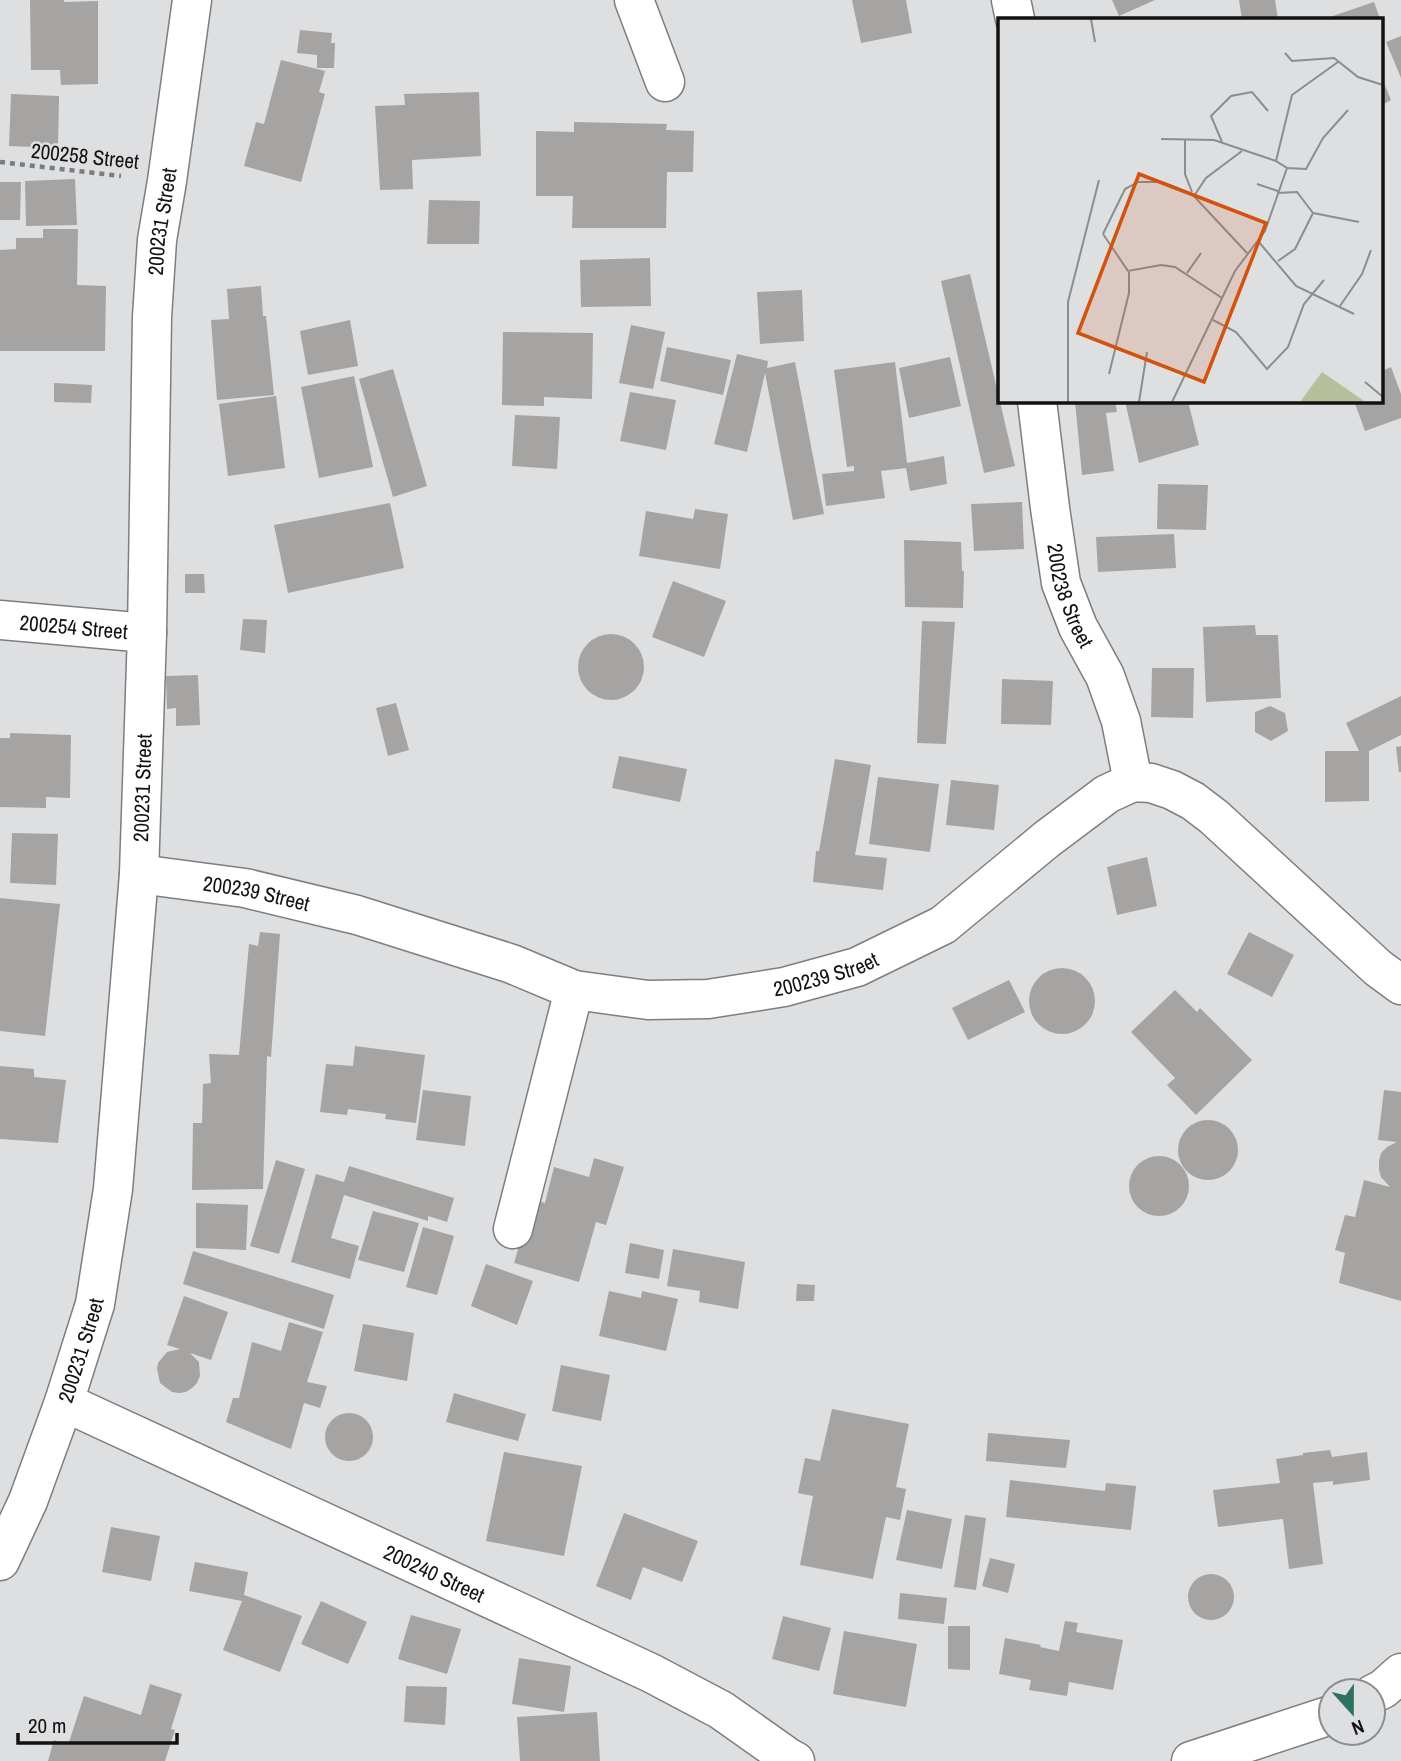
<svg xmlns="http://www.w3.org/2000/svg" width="1401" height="1761" viewBox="0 0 1401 1761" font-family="'Archivo Narrow',sans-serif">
<rect width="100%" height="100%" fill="#dedfe1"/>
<g fill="#a6a4a2">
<polygon points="30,0 64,0 64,2 98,1 98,84 61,85 60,70 31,70"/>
<polygon points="852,0 906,0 912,33 861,43"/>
<polygon points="1112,0 1155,0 1119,16"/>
<polygon points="1239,0 1275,0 1278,19 1242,19"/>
<polygon points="1374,2 1380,19 1324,19"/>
<polygon points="300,30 332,33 331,43 335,43 334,68 317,68 317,55 297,53"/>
<polygon points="1401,36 1401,78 1386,42"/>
<polygon points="281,60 325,71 319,92 325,94 301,182 244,166 256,122 264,124"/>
<polygon points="1382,78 1391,100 1382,105"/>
<polygon points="479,92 481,156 412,160 413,189 380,190 375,106 405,105 404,94"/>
<polygon points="11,94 59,96 58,148 9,146"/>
<polygon points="574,122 667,124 666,130 694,131 693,172 667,172 666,228 572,228 573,196 536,196 536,131 574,132"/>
<polygon points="75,179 77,225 26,226 25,181"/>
<polygon points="0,182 21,182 20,220 0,220"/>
<polygon points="429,200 480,201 479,244 427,244"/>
<polygon points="43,229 78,229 77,285 106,286 105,351 0,351 0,250 16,249 16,238 43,238"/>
<polygon points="650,258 651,306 581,307 580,260"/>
<polygon points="970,274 1015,466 984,473 941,281"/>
<polygon points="261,286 263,316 266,316 274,395 217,400 211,320 229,319 227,289"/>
<polygon points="802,290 804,341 760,344 757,292"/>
<polygon points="350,320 358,366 308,375 300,331"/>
<polygon points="631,325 665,332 653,389 619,383"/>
<polygon points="503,332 593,333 592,399 544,397 544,406 502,405"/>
<polygon points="667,347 731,360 723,395 660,381"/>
<polygon points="737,354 768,361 767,368 795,362 824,514 793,520 765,373 747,452 714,444"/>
<polygon points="950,357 961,406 909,418 899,368"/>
<polygon points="895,362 907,463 944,456 947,484 910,491 906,468 881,471 885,498 826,506 822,474 854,471 854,466 847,467 834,370"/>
<polygon points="1391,367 1401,394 1401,418 1365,431 1354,401 1382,401 1382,371"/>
<polygon points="393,369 427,486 393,497 359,379"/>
<polygon points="354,376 373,467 319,478 301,387"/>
<polygon points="54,383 92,385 91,403 54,402"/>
<polygon points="630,392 676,400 666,450 620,441"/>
<polygon points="276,396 285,468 228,476 219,404"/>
<polygon points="1075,401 1115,401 1117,412 1106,413 1114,471 1082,475"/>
<polygon points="1125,401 1188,401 1199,445 1139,463"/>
<polygon points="515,415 560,417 557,469 512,466"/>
<polygon points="1158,484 1208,485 1206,530 1157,529"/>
<polygon points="1022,502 1024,549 974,551 971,504"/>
<polygon points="390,503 404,568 288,593 274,525"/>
<polygon points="695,509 728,514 720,569 639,556 646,511 693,519"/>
<polygon points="1174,534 1176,568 1098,572 1096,537"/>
<polygon points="904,540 961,542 962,571 964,571 963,608 905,607"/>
<polygon points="185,574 204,574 205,593 185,593"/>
<polygon points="673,581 726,601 704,657 652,637"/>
<polygon points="243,619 267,620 265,653 240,650"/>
<polygon points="922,621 955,622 946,744 917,743"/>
<polygon points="1255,625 1256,635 1278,635 1281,698 1206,702 1203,627"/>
<circle cx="611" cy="667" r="33"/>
<polygon points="1152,668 1194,668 1193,718 1151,717"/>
<polygon points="198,675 200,725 176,726 176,708 167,709 166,676"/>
<polygon points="1002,679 1053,681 1051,725 1001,724"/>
<polygon points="1401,696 1401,735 1369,751 1369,801 1325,802 1325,751 1359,751 1346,723"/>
<polygon points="396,703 409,750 388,756 376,708"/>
<polygon points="1270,706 1285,713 1288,731 1271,741 1255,732 1255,712"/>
<polygon points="10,733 71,735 70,798 46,797 46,808 0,807 0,738 10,738"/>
<polygon points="1401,746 1401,772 1399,772 1396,747"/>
<polygon points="619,756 687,769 680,802 612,788"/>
<polygon points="835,759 871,765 855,855 887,858 883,890 813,882 816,851 819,851"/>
<polygon points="878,777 939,784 930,852 869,844"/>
<polygon points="951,780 999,785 994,830 946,825"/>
<polygon points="12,833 58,834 56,885 10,883"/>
<polygon points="1147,857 1157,906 1117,915 1107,867"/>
<polygon points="0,898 60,904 45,1036 0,1031"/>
<polygon points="260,932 280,934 271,1057 267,1056 263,1189 192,1190 193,1123 202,1123 203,1084 211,1083 209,1054 239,1055 249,944 258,946"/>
<polygon points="1249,932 1294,955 1272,997 1227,974"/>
<circle cx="1062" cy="1001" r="33"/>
<polygon points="1009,980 1025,1012 968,1040 952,1008"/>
<polygon points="1175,990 1197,1012 1200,1008 1252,1060 1196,1115 1167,1085 1175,1078 1131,1032"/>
<polygon points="355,1046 425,1055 416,1123 385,1119 386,1114 348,1109 347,1115 320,1112 326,1064 353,1066"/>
<polygon points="0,1066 34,1069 34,1077 66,1080 58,1143 0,1139"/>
<polygon points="423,1090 471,1096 465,1146 416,1140"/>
<polygon points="1384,1090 1401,1092 1401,1301 1339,1283 1345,1253 1335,1250 1345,1215 1355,1217 1364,1180 1390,1187 1381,1177 1379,1170 1379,1161 1381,1153 1387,1147 1397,1142 1378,1140"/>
<circle cx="1208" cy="1150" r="30"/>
<circle cx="1159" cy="1186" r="30"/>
<polygon points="594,1158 624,1167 606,1225 596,1222 579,1282 514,1263 533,1199 545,1203 554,1167 589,1177"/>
<polygon points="276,1160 305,1169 279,1254 250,1246"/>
<polygon points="349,1166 454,1198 447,1222 428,1216 428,1221 344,1195 331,1238 359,1246 350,1279 291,1262 316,1174 344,1182"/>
<polygon points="196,1203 248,1205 246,1250 196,1248"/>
<polygon points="373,1211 419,1223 404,1272 358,1260"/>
<polygon points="423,1227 454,1236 437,1295 406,1287"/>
<polygon points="630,1243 664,1250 659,1279 625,1273"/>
<polygon points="673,1249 745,1262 738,1309 699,1302 700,1291 667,1286"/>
<polygon points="193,1251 334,1295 324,1329 183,1284"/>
<polygon points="486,1264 533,1281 517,1325 471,1306"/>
<polygon points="797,1284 815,1285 814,1301 796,1301"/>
<polygon points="609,1291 641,1298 642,1291 678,1299 666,1351 599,1336"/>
<polygon points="184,1296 228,1312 211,1360 190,1353 199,1362 200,1376 197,1383 192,1388 186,1392 179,1393 172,1392 160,1383 157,1369 158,1363 167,1352 180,1349 167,1345"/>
<polygon points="289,1322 323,1332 307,1382 327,1386 320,1408 304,1403 291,1449 226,1422 233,1398 239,1398 252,1342 281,1351"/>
<polygon points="363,1324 414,1333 407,1381 354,1371"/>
<polygon points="561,1365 610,1375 601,1421 552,1411"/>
<polygon points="454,1393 526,1414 518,1441 446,1422"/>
<polygon points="832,1409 909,1424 896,1487 906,1489 900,1520 886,1517 873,1579 800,1565 813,1496 798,1493 805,1458 820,1461"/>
<circle cx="349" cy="1437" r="24"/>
<polygon points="988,1433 1070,1440 1066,1468 986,1461"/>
<polygon points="1330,1450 1332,1457 1367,1452 1370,1480 1333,1485 1333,1481 1313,1483 1323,1564 1289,1569 1283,1519 1218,1527 1213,1490 1280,1483 1276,1459 1303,1455 1303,1453"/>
<polygon points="504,1452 582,1466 564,1556 486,1541"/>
<polygon points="1010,1480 1105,1491 1106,1483 1136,1486 1131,1530 1006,1517"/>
<polygon points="907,1510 952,1519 942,1569 896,1560"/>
<polygon points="624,1513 698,1541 682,1582 643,1567 631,1600 596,1586"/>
<polygon points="965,1515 986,1518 976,1590 954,1587"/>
<polygon points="111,1527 160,1536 151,1581 102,1572"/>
<polygon points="990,1558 1015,1564 1008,1593 982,1586"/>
<polygon points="195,1562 248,1572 244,1595 302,1616 280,1672 223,1650 242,1601 189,1591"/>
<circle cx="1211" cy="1597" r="23"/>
<polygon points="900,1593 947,1598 944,1624 898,1619"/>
<polygon points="321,1601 367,1622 348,1664 301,1644"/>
<polygon points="411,1615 461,1629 447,1674 398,1659"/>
<polygon points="783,1616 831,1628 819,1671 772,1659"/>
<polygon points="1065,1621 1078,1623 1076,1632 1123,1640 1113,1690 1069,1682 1067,1696 1029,1690 1031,1680 999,1674 1005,1638 1041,1645 1040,1647 1059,1651"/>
<polygon points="948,1626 970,1626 970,1670 948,1669"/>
<polygon points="844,1631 917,1644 906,1707 833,1694"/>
<polygon points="519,1658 571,1666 564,1712 512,1704"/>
<polygon points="150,1684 182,1694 171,1729 175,1730 165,1761 48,1761 54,1740 68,1745 84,1696 141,1715"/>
<polygon points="406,1686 447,1687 445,1725 404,1722"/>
<polygon points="597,1712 600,1761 520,1761 517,1717"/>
</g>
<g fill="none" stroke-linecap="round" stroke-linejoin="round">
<defs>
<g id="minor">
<polyline points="634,0 665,82"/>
<polyline points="1011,0 1015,19"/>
<path id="s1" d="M1037,401L1050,508L1061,583L1078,627L1105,676L1121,721L1133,782"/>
<path id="s2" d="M0,620L147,633"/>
<path id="s3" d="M139,874L245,888L357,915L512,964L574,990L648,1000L708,999L784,987L857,967L943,925L1047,839L1107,794L1133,782L1151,783L1172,790L1193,801L1214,817L1378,968L1401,985"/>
<polyline points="513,1229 574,990"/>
<path id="s4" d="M64,1402L651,1673L721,1710L789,1758L795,1761"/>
<path id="s5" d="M0,1561L28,1501L64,1402L95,1304L113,1189L139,874L147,633L152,317L157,240L167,181L192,0"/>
<polyline points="1373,1694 1383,1689 1401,1673"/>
<polyline points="1191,1761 1331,1715"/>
</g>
</defs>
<use href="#minor" stroke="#7d7e80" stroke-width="41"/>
<polyline stroke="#7b7c7e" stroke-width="4.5" stroke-dasharray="5 5" stroke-linecap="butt" points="0,162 121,176"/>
<use href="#minor" stroke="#fff" stroke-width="38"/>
</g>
<g text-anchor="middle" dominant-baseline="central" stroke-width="5" stroke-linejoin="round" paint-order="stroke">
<g font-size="21" fill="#121213" stroke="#dedfe1">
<text transform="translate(85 156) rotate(6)">200258 Street</text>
<text stroke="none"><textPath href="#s5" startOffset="1360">200231 Street</textPath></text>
<text stroke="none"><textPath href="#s1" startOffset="198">200238 Street</textPath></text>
<text stroke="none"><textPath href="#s2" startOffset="74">200254 Street</textPath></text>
<text stroke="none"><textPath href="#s5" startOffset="793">200231 Street</textPath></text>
<text stroke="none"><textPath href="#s3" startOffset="119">200239 Street</textPath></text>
<text stroke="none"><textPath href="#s3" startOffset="707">200239 Street</textPath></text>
<text stroke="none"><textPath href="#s5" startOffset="226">200231 Street</textPath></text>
<text stroke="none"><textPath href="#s4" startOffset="408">200240 Street</textPath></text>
</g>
</g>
<g transform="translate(998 18)">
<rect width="385" height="385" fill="#dedfe1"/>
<path d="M324,354L366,383L365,384H302Z" fill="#b7be9c"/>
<path fill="none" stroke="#8c8d8f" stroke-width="2" d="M93,1L97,24M287,35L294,43L336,40L360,59L385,67M163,121L216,122L278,143M187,121V156L194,174M224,124L213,98L233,78L254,74L270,93M289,150L308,151L325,120L350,92M259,166L280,173M279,175L299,174L315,195L297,231L280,243M196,178L208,160L244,133M315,195L361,204M105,216L127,171L140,164H164L194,176L249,235M105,216L130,253L163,247L177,249L224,280M260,223L298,268L356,296M189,255L203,235M342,288L364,256L373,232M215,302L238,314L269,351L290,329L306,286L326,262M111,356L131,275V254M367,364L385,379M70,384V284L101,162M141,384L149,334M174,384L237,253L267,213L289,150L278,143L294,77L340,44"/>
<path fill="#d3520d" fill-opacity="0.15" stroke="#d3520d" stroke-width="3.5" d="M141,156L268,205L206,364L80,315Z"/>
<rect width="385" height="385" fill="none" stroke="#121213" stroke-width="3.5"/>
</g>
<g transform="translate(1352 1712) rotate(159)"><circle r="33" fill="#dedfe1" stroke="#8c8d8f" stroke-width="2"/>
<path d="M0-5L12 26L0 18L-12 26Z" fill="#2e7163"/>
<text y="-10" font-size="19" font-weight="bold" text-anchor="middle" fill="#121213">N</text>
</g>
<path d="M18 1733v10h159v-10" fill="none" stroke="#121213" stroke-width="3.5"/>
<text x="28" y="1733" font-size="21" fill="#121213" stroke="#dedfe1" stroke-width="5" paint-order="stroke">20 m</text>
</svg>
